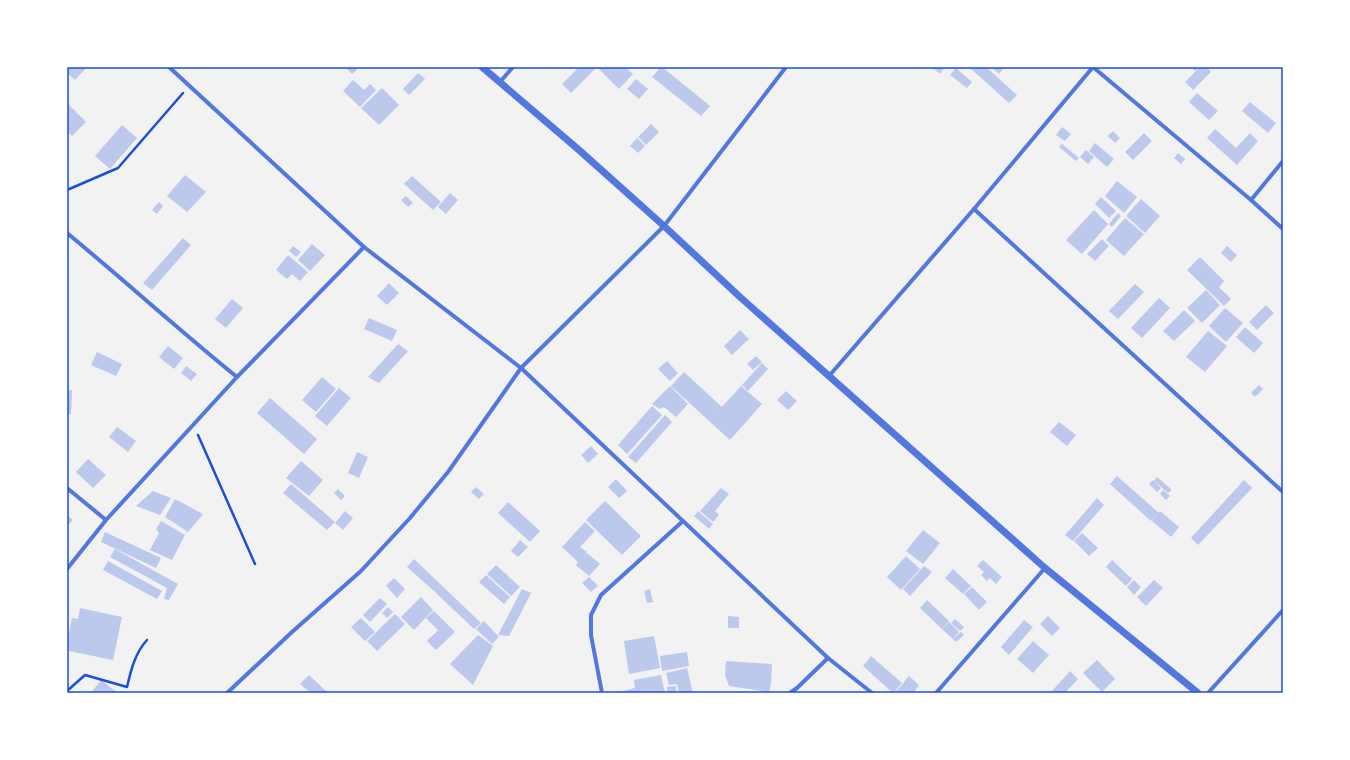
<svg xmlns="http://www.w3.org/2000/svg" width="1350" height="760" viewBox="0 0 1350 760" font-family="'Fira Sans',sans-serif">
<rect width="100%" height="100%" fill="#f2f2f2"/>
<g fill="#bdc9ec">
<polygon points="67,67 87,67 75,80 67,73"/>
<polygon points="348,67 355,67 357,70 352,74 347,69"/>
<polygon points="579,67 592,67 595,69 571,93 562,84"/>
<polygon points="597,67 625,67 633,74 619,89"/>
<polygon points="661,67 662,67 710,106 701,116 652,77"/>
<polygon points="932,67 945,67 940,74"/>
<polygon points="969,67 986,67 1017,95 1009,103"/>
<polygon points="991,67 1005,67 999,74"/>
<polygon points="1191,67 1199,67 1195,71"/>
<polygon points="1200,67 1207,67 1211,72 1193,90 1185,82"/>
<polygon points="956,68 972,82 967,88 950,75"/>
<polygon points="418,73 425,79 409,95 403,89"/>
<polygon points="636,79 648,89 639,99 627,89"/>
<polygon points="353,80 364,90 370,84 376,90 360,107 343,91"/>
<polygon points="382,88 399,105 379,125 361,108"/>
<polygon points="1197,93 1218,111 1209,120 1189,102"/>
<polygon points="1250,102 1276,123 1268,133 1242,111"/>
<polygon points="67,103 86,122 72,136 67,131"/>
<polygon points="651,124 659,132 646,145 638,137"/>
<polygon points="122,125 137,138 110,169 95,156"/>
<polygon points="1062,127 1071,134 1065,141 1056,135"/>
<polygon points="1215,129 1236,148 1250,133 1258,141 1237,165 1207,138"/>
<polygon points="1113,131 1120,138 1115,143 1108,136"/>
<polygon points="1144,133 1152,141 1133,160 1125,152"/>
<polygon points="637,138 645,146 638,153 630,146"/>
<polygon points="1095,143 1114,159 1107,167 1089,151"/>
<polygon points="1062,144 1079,158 1076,161 1059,147"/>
<polygon points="1086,150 1094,157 1088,164 1080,157"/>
<polygon points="1178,153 1185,159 1181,164 1174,158"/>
<polygon points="185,175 206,192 187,212 167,196"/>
<polygon points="412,176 441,202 433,210 404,184"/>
<polygon points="1117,181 1137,197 1124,213 1105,196"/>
<polygon points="450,193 458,200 446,214 438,207"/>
<polygon points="406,196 413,203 408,207 401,200"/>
<polygon points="1101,197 1116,211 1109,218 1095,204"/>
<polygon points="1141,199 1160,216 1145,233 1126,216"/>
<polygon points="159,202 163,206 157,214 152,210"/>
<polygon points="1094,210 1108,224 1082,254 1066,240"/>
<polygon points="1118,213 1121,216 1112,227 1109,224"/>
<polygon points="1125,218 1144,234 1124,256 1106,240"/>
<polygon points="183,238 191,245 152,290 143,283"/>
<polygon points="1102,239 1109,246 1095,261 1087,254"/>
<polygon points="312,244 325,255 310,271 298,260"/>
<polygon points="293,246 301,252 296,257 289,251"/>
<polygon points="1227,246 1237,255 1231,262 1221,253"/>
<polygon points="288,255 308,272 300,281 292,274 287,279 276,270"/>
<polygon points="1200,257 1224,281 1219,287 1231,299 1224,306 1187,270"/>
<polygon points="389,283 399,293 387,305 377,296"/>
<polygon points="1135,284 1144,292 1118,319 1109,311"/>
<polygon points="1206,290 1220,305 1202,323 1187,308"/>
<polygon points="1159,298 1170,308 1142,338 1131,328"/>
<polygon points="232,299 243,308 226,328 215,319"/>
<polygon points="1266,305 1274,313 1257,330 1249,322"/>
<polygon points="1225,308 1243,323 1226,342 1209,326"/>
<polygon points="1184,310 1195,321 1174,341 1163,331"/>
<polygon points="369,318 397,330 392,341 364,329"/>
<polygon points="1245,327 1263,343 1254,353 1236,337"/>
<polygon points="740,330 749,339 732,355 724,346"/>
<polygon points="1208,331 1227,346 1205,372 1186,357"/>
<polygon points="398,344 408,351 379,383 368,377"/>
<polygon points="168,346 183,358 174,369 159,357"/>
<polygon points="97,352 122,364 116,376 91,365"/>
<polygon points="756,356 762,362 753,370 747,364"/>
<polygon points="667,361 678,373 670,381 658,369"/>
<polygon points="762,363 768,369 748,391 742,385"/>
<polygon points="186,366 197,374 191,381 181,373"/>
<polygon points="684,372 722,407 709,421 671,386"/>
<polygon points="322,377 336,389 316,412 302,400"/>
<polygon points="1259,385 1263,389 1255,397 1251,393"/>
<polygon points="670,386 688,404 676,417 664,407 660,409 652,404"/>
<polygon points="741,386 762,404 730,440 709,421"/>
<polygon points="339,388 351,398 327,426 315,416"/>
<polygon points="67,390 72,390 71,414 67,414"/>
<polygon points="786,391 797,401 788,410 777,400"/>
<polygon points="270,398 317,439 304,454 257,413"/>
<polygon points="652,406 662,415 627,454 618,445"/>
<polygon points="665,415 672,422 636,463 628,457"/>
<polygon points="1059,422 1076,435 1067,446 1050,432"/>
<polygon points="117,427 136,441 128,452 109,437"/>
<polygon points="591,446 598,454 588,463 581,455"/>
<polygon points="357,452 368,457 359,478 348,473"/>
<polygon points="88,459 106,475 93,488 76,472"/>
<polygon points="301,461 323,480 309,496 286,478"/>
<polygon points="1117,476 1159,513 1151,521 1110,484"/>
<polygon points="1157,477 1172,490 1168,493 1154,481"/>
<polygon points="616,479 627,491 619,498 608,487"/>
<polygon points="1153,480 1161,488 1157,492 1149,484"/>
<polygon points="1244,480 1252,488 1198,545 1191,538"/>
<polygon points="291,484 335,522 327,530 283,493"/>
<polygon points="476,487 484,494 479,499 471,492"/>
<polygon points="721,488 729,494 715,511 719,515 713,522 700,511"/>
<polygon points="338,489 345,496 341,500 334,493"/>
<polygon points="1163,490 1170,496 1166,500 1160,494"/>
<polygon points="153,491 171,498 160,515 136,506"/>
<polygon points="1097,498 1104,505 1073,541 1065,535"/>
<polygon points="175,499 203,514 188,532 165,517"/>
<polygon points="605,501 641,536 622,555 586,520"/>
<polygon points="508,502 540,531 530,542 498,513"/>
<polygon points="345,511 353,518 343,530 335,523"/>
<polygon points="698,511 713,524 709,529 694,516"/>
<polygon points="1160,511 1179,527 1171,537 1152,521"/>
<polygon points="67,515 73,520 67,526"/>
<polygon points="161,521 185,535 172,560 150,550 159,533 156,529"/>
<polygon points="585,522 595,531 580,547 587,552 582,557 587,553 600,564 589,576 576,565 578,562 562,547"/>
<polygon points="923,530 940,543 923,564 906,551"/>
<polygon points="105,532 161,558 156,568 101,542"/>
<polygon points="1082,533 1098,548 1089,556 1074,541"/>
<polygon points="520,540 528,547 518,557 511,551"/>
<polygon points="115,549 178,584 169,600 164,599 167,588 110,557"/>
<polygon points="906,556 920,569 901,590 887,577"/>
<polygon points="414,559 481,623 474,629 434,591 407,567"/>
<polygon points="983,560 1002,577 996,584 990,578 987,581 981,575 984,572 977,566"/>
<polygon points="1112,560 1132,579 1126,586 1106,567"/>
<polygon points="108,561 162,591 157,599 103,570"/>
<polygon points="496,565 520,587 511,596 487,574"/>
<polygon points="924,566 932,572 910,596 903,589"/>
<polygon points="953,569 971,586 963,594 945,578"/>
<polygon points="486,575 510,597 504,604 479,582"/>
<polygon points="589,577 598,586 591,592 582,583"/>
<polygon points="394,578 405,589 397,598 386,586"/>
<polygon points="1134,580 1141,587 1134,595 1127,587"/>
<polygon points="1154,580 1163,588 1146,606 1137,597"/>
<polygon points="972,587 987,602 979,610 964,594"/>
<polygon points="522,589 531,593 509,636 498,635"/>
<polygon points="650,589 653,602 647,603 644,591"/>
<polygon points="421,597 433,610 414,630 401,617"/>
<polygon points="380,598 387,604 370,622 363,615"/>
<polygon points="927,600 949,621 942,629 920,608"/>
<polygon points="388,607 393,612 387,618 382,613"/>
<polygon points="80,608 122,617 113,660 69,651 67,642 72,618 78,619"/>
<polygon points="434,611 455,632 436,650 427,641 438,630 426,618"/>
<polygon points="395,614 405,624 377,651 367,641"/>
<polygon points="728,616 739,617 739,628 728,628"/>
<polygon points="1048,616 1060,628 1052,636 1040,624"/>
<polygon points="361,618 375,632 365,641 351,627"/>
<polygon points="955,619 964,627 960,631 951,623"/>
<polygon points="1024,620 1033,627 1009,655 1001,647"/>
<polygon points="484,621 499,637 492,644 476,629"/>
<polygon points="949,622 959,632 953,639 942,629"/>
<polygon points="961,632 964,635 956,642 953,639"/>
<polygon points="478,635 493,646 473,685 450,664"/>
<polygon points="654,636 660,668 629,674 624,641"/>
<polygon points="1033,641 1049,655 1033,673 1017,659"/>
<polygon points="687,652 689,666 662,671 660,656"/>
<polygon points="871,656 902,683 893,693 863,666"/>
<polygon points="1097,660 1115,679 1102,692 1083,673"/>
<polygon points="726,661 772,664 771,684 769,692 729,686 725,675"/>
<polygon points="687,668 693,693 679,693 677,684 669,685 666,673"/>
<polygon points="1070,671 1078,679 1065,693 1054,693 1052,691"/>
<polygon points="309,675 328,693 311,693 300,684"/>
<polygon points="661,675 665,693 615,693 635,688 634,680"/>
<polygon points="909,676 919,685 913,693 895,693"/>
<polygon points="101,680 118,693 91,693"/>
<polygon points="676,686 676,693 667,693 667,687"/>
</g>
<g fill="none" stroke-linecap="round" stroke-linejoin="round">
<g stroke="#1d4ed8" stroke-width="2.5">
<polyline points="67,190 118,168 183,93"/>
<polyline points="198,435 255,564"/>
<path d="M67,691L85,675L127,687C131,670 135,653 147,640"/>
</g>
<g stroke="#5277de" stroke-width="4">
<polyline points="169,67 364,247 521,368 828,658 872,693"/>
<polyline points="1093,67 1251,200 1283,229"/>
<polyline points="499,83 513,67"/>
<polyline points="1251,200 1283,161"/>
<polyline points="974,209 1283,492"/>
<path d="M67,233C124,280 179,330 237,377L364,247"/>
<polyline points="829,376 974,209 1093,67"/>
<polyline points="67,488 106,520"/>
<polyline points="67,569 106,520 237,377"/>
<polyline points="227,693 292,632 361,571 410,518 448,472 521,368 664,226 786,67"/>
<polyline points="602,693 591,635 591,615 601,595 683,521"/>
<polyline points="790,693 797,688 828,658"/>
<polyline points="936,693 1045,568"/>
<polyline points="1208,693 1283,610"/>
</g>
<polyline stroke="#5277de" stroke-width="7" points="482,67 579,150 664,226 740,297 1045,568 1198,693"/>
</g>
<rect width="1350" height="760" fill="none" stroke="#ffffff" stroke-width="136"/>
<rect x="68" y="68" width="1214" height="624" fill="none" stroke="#1d4ed8" stroke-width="1.5"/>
</svg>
